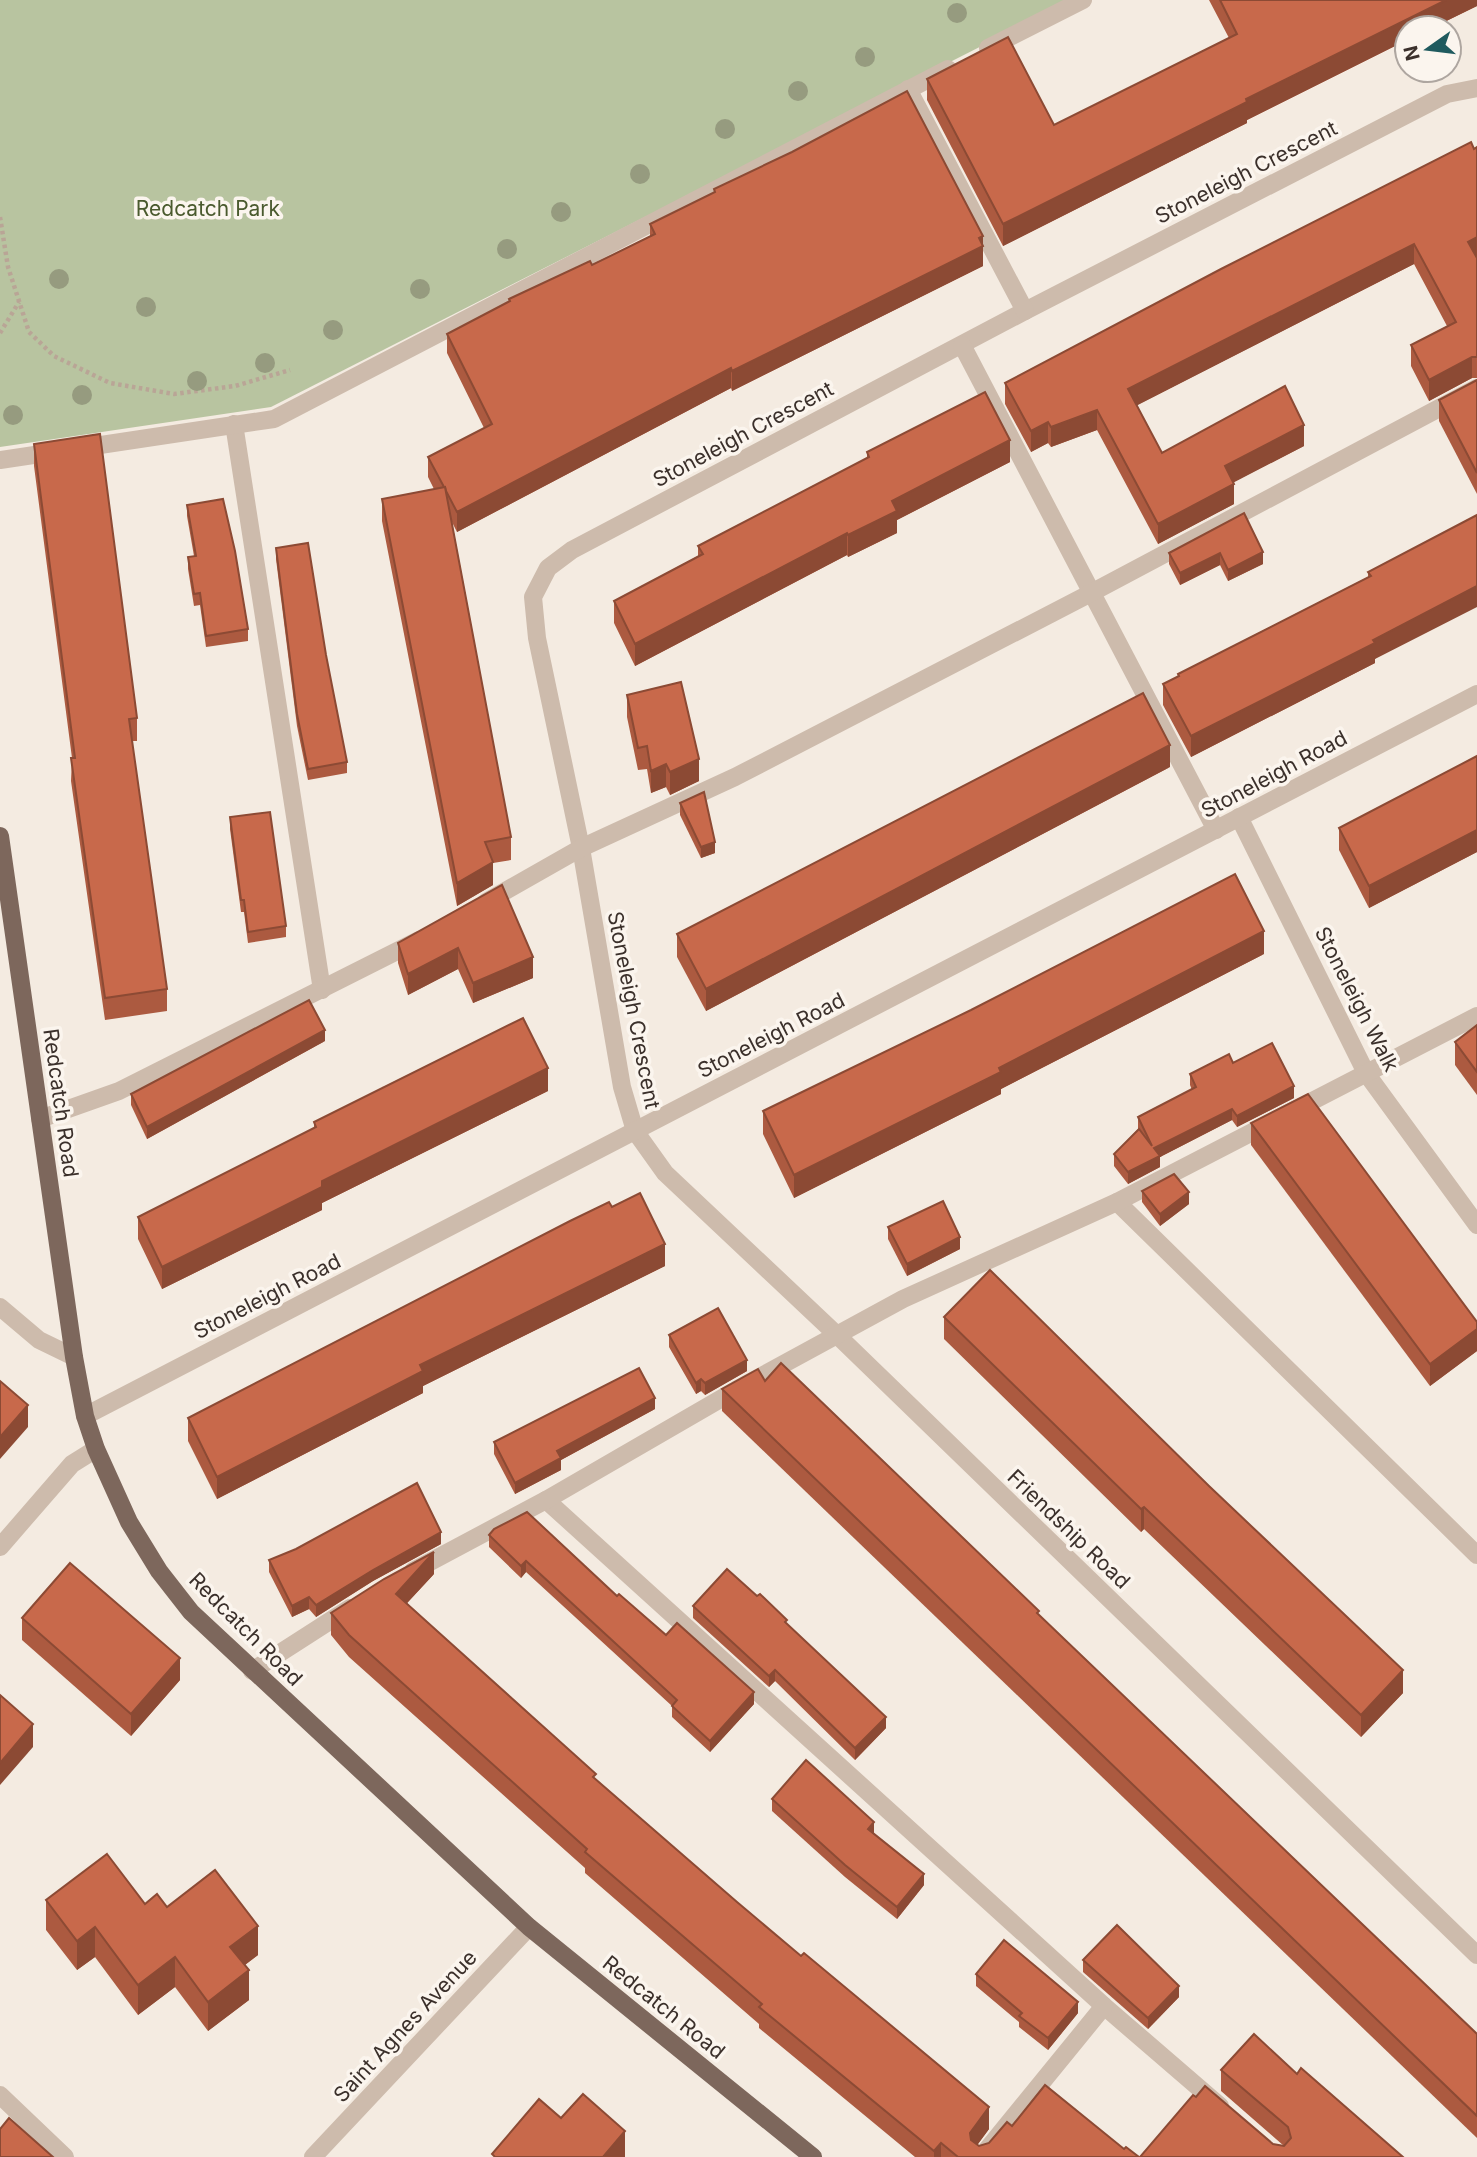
<svg xmlns="http://www.w3.org/2000/svg" width="1477" height="2157" viewBox="0 0 1477 2157" font-family="Inter,sans-serif">
<rect width="100%" height="100%" fill="#f4ebe1"/>
<polygon fill="#b8c4a0" points="0,0 1072,0 271,407 0,447"/>
<g fill="none" stroke-linecap="round" stroke-linejoin="round">
<g stroke="#b9a596" stroke-width="4.5" stroke-dasharray="3.5 3.5" stroke-linecap="butt">
<polyline points="0,217 8,267 29,332 54,356 110,383 174,394 235,386 290,370"/>
<polyline points="0,333 19,302"/>
</g>
<g stroke="#cdbbac" stroke-width="18">
<polyline points="988,48 1083,0"/>
<polyline points="1477,88 1447,94 1025,311 572,550 548,568 533,597 537,638 581,848 622,1087 635,1131 665,1173 838,1336 1477,1955"/>
<polyline points="908,89 1025,311"/>
<polyline points="962,345 1216,830"/>
<polyline points="234,424 322,990"/>
<polyline points="0,460 274,419 948,69"/>
<polyline points="1239,817 1366,1073 1477,1225"/>
<polyline points="486,902 581,848 735,777 1091,593 1477,388"/>
<polyline points="40,1119 119,1091 419,940"/>
<polyline points="1117,1202 1477,1555"/>
<polyline points="0,1307 39,1340 74,1357"/>
<polyline points="85,1416 1477,694"/>
<polyline points="546,1500 1104,2006 1220,2106"/>
<polyline points="0,1547 72,1464 96,1449"/>
<polyline points="413,1571 546,1500 736,1390 903,1299 1117,1202 1477,1016"/>
<polyline points="252,1671 350,1608"/>
<polyline points="0,2095 65,2157"/>
<polyline points="313,2157 529,1927"/>
<polyline points="981,2157 1104,2006"/>
</g>
<polyline stroke="#7d675c" stroke-width="18" points="0,836 74,1357 85,1416 96,1449 129,1522 159,1571 191,1612 529,1927 813,2157"/>
</g>
<g fill="#969b7f">
<circle cx="957" cy="13" r="10"/>
<circle cx="865" cy="57" r="10"/>
<circle cx="798" cy="91" r="10"/>
<circle cx="725" cy="129" r="10"/>
<circle cx="640" cy="174" r="10"/>
<circle cx="561" cy="212" r="10"/>
<circle cx="507" cy="249" r="10"/>
<circle cx="59" cy="279" r="10"/>
<circle cx="420" cy="289" r="10"/>
<circle cx="146" cy="307" r="10"/>
<circle cx="333" cy="330" r="10"/>
<circle cx="265" cy="363" r="10"/>
<circle cx="197" cy="381" r="10"/>
<circle cx="82" cy="395" r="10"/>
<circle cx="13" cy="415" r="10"/>
</g>
<g fill="#ac5a40">
<polygon points="1209,0 1477,0 1477,6 1432,28 1407,28 1407,40 1247,120 1247,123 1003,246 927,100 927,79 1054,125 1229,38"/>
<polygon points="1477,147 1477,378 1472,378 1429,401 1411,366 1411,345 1447,326 1414,264 1137,405 1162,453 1304,446 1233,482 1234,504 1158,544 1097,430 1051,447 1048,443 1031,452 1005,404 1005,383"/>
<polygon points="714,189 983,236 983,266 732,391 731,388 457,532 452,522 511,837 511,860 493,863 493,885 457,906 382,521 382,499 434,489 428,477 428,457 484,428 447,353 447,334 509,302 509,299 592,265 650,236 650,224 714,193"/>
<polygon points="1477,380 1477,494 1439,421 1439,400"/>
<polygon points="34,444 137,718 137,741 132,741 167,989 167,1011 105,1020 71,781 72,758 34,466"/>
<polygon points="867,452 1010,462 897,520 897,533 848,557 847,555 635,666 614,623 614,601 698,556 698,546 867,458"/>
<polygon points="187,505 248,629 248,641 206,647 200,605 194,606 188,569 188,557 194,556 187,516"/>
<polygon points="1477,515 1375,659 1375,663 1191,757 1163,705 1163,684 1178,677 1178,674 1368,577 1368,572"/>
<polygon points="276,548 326,655 347,762 347,773 308,780 297,726 276,559"/>
<polygon points="1263,552 1263,564 1228,581 1220,565 1180,585 1169,564 1169,553"/>
<polygon points="627,695 699,781 670,795 666,787 651,793 647,769 638,770 627,717"/>
<polygon points="1477,756 1477,852 1369,908 1339,850 1339,828"/>
<polygon points="1170,767 706,1011 677,957 677,934"/>
<polygon points="680,803 715,853 701,858 680,815"/>
<polygon points="230,817 286,926 286,937 248,943 244,912 241,912 230,829"/>
<polygon points="502,885 533,978 473,1003 458,969 408,995 398,963 398,943"/>
<polygon points="1264,954 1001,1089 1001,1094 794,1198 763,1134 763,1111"/>
<polygon points="1477,1025 1477,1095 1455,1065 1455,1042"/>
<polygon points="325,1041 147,1139 131,1105 131,1094"/>
<polygon points="1233,1063 1294,1098 1237,1127 1232,1120 1160,1157 1160,1167 1128,1184 1114,1166 1114,1154 1138,1129 1138,1117 1192,1090 1190,1085 1190,1074"/>
<polygon points="548,1091 322,1203 322,1210 162,1289 138,1239 138,1217 314,1128 314,1122"/>
<polygon points="1251,1123 1477,1322 1477,1351 1430,1386 1251,1145"/>
<polygon points="1142,1191 1189,1204 1160,1226 1142,1202"/>
<polygon points="612,1207 665,1266 423,1386 423,1393 217,1499 188,1441 188,1418"/>
<polygon points="888,1227 960,1249 907,1276 888,1239"/>
<polygon points="944,1317 1403,1693 1361,1737 1144,1529 1141,1532 944,1339"/>
<polygon points="669,1335 747,1371 705,1395 701,1391 696,1394 669,1347"/>
<polygon points="765,1381 1039,1615 1477,2034 1477,2138 722,1411 722,1389"/>
<polygon points="655,1409 561,1460 561,1470 515,1494 494,1454 494,1442"/>
<polygon points="489,1535 617,1596 754,1704 710,1752 672,1717 672,1706 526,1572 521,1578 489,1547"/>
<polygon points="441,1544 373,1581 316,1617 309,1609 292,1617 269,1572 269,1560"/>
<polygon points="434,1574 407,1603 596,1780 989,2129 977,2145 979,2146 989,2143 1012,2126 1124,2149 1139,2157 915,2157 759,2028 759,2024 585,1873 585,1868 349,1657 331,1635 331,1613"/>
<polygon points="693,1606 787,1624 886,1728 855,1760 775,1681 769,1687 693,1618"/>
<polygon points="22,1618 180,1680 131,1736 22,1640"/>
<polygon points="772,1799 874,1834 924,1885 897,1919 845,1877 772,1811"/>
<polygon points="46,1900 145,1904 167,1907 258,1955 245,1965 249,2000 208,2031 175,1987 138,2015 95,1957 77,1970 46,1930"/>
<polygon points="1083,1960 1179,1997 1148,2029 1083,1972"/>
<polygon points="976,1974 1078,2013 1048,2050 1019,2027 1019,2022 976,1986"/>
<polygon points="1221,2070 1297,2074 1403,2157 1140,2157 1273,2144 1284,2146 1221,2091"/>
</g>
<g fill="#8c4a34">
<polygon points="1446,0 1477,0 1477,6 1432,28 1407,28 1407,40 1247,120 1247,123 1003,246 1003,224 1246,99"/>
<polygon points="983,236 983,266 732,391 732,371"/>
<polygon points="1477,237 1477,258 1468,242"/>
<polygon points="1414,244 1414,264 1128,410 1128,389"/>
<polygon points="1472,357 1472,378 1429,401 1429,380"/>
<polygon points="731,368 731,388 457,532 457,512"/>
<polygon points="1097,410 1097,430 1051,447 1051,427"/>
<polygon points="1048,422 1048,443 1031,452 1031,431"/>
<polygon points="1304,425 1304,446 1225,487 1225,466"/>
<polygon points="1010,440 1010,462 897,520 897,533 848,557 848,535 892,501"/>
<polygon points="1234,484 1234,504 1158,544 1158,524"/>
<polygon points="847,533 847,555 635,666 635,644"/>
<polygon points="1263,552 1263,564 1228,581 1228,570"/>
<polygon points="1220,553 1220,565 1180,585 1180,573"/>
<polygon points="1477,586 1477,607 1375,659 1375,663 1191,757 1191,736 1373,640"/>
<polygon points="1170,745 1170,767 706,1011 706,989"/>
<polygon points="699,759 699,781 670,795 670,772"/>
<polygon points="666,764 666,787 651,793 651,771"/>
<polygon points="1477,830 1477,852 1369,908 1369,886"/>
<polygon points="715,842 715,853 701,858 701,847"/>
<polygon points="493,862 493,885 457,906 457,883"/>
<polygon points="1264,931 1264,954 1001,1089 1001,1094 794,1198 794,1175 999,1068"/>
<polygon points="458,948 458,969 408,995 408,974"/>
<polygon points="533,957 533,978 473,1003 473,983"/>
<polygon points="325,1030 325,1041 147,1139 147,1127"/>
<polygon points="548,1068 548,1091 322,1203 322,1210 162,1289 162,1267 322,1181"/>
<polygon points="1294,1086 1294,1098 1237,1127 1237,1116"/>
<polygon points="1232,1109 1232,1120 1160,1157 1160,1167 1128,1184 1128,1172 1154,1148"/>
<polygon points="1189,1192 1189,1204 1160,1226 1160,1214"/>
<polygon points="960,1237 960,1249 907,1276 907,1264"/>
<polygon points="665,1244 665,1266 423,1386 423,1393 217,1499 217,1477 420,1365"/>
<polygon points="1477,1329 1477,1351 1430,1386 1430,1364"/>
<polygon points="747,1360 747,1371 705,1395 705,1383"/>
<polygon points="701,1379 701,1391 696,1394 696,1383"/>
<polygon points="655,1398 655,1409 561,1460 561,1470 515,1494 515,1483 557,1451"/>
<polygon points="28,1405 28,1427 0,1459 0,1437"/>
<polygon points="1144,1507 1144,1529 1141,1532 1141,1509"/>
<polygon points="441,1532 441,1544 373,1581 316,1617 316,1605 373,1570"/>
<polygon points="434,1552 434,1574 396,1615 396,1594"/>
<polygon points="526,1561 526,1572 521,1578 521,1566"/>
<polygon points="309,1597 309,1609 292,1617 292,1606"/>
<polygon points="180,1658 180,1680 131,1736 131,1714"/>
<polygon points="775,1670 775,1681 769,1687 769,1676"/>
<polygon points="1403,1670 1403,1693 1361,1737 1361,1715"/>
<polygon points="754,1692 754,1704 710,1752 710,1741"/>
<polygon points="886,1717 886,1728 855,1760 855,1748"/>
<polygon points="33,1724 33,1747 0,1785 0,1763"/>
<polygon points="874,1822 874,1834 868,1829"/>
<polygon points="924,1874 924,1885 897,1919 897,1907"/>
<polygon points="258,1926 258,1955 230,1976 230,1947"/>
<polygon points="95,1927 95,1957 77,1970 77,1941"/>
<polygon points="175,1957 175,1987 138,2015 138,1985"/>
<polygon points="249,1970 249,2000 208,2031 208,2002"/>
<polygon points="1179,1986 1179,1997 1148,2029 1148,2018"/>
<polygon points="1078,2002 1078,2013 1048,2050 1048,2038"/>
<polygon points="989,2107 989,2129 970,2155 970,2133"/>
<polygon points="625,2131 625,2157 603,2157"/>
<polygon points="941,2143 941,2157 934,2157 934,2151"/>
</g>
<g fill="#c8694b" stroke="#8c4a34" stroke-width="2">
<polygon points="1220,0 1446,0 1246,99 1247,102 1003,224 927,79 1008,37 1054,125 1237,34"/>
<polygon points="907,91 983,236 979,238 983,246 732,371 731,368 457,512 446,491 445,487 444,487 428,457 492,424 447,334 510,301 509,299 590,261 592,265 655,234 650,224 715,192 714,189 792,152"/>
<polygon points="1471,142 1474,149 1477,147 1477,237 1468,242 1477,258 1477,357 1472,357 1429,380 1411,345 1456,322 1414,244 1128,389 1162,453 1285,386 1304,425 1225,466 1234,484 1158,524 1097,410 1051,427 1048,422 1031,431 1005,383 1221,269"/>
<polygon points="1477,380 1477,473 1439,400"/>
<polygon points="985,392 1010,440 892,501 897,511 848,535 847,533 635,644 614,601 703,554 698,546 869,457 867,452"/>
<polygon points="100,434 137,718 129,719 167,989 105,998 71,758 75,758 34,444"/>
<polygon points="445,487 511,837 485,842 493,862 457,883 382,499"/>
<polygon points="223,499 235,551 248,629 206,636 200,593 194,594 188,557 196,556 187,505"/>
<polygon points="1244,513 1263,552 1228,570 1220,553 1180,573 1169,553"/>
<polygon points="1477,515 1477,586 1373,640 1375,643 1191,736 1163,684 1179,676 1178,674 1371,576 1368,572"/>
<polygon points="308,543 326,655 347,762 308,769 297,714 276,548"/>
<polygon points="681,682 699,759 670,772 666,764 651,771 647,746 638,748 627,695"/>
<polygon points="1143,693 1170,745 706,989 677,934"/>
<polygon points="1477,756 1477,830 1369,886 1339,828"/>
<polygon points="704,792 715,842 701,847 680,803"/>
<polygon points="270,812 286,926 248,932 244,900 241,900 230,817"/>
<polygon points="1235,874 1264,931 999,1068 1001,1072 794,1175 763,1111 971,1010"/>
<polygon points="502,885 533,957 473,983 458,948 408,974 398,943"/>
<polygon points="309,1000 325,1030 147,1127 131,1094"/>
<polygon points="523,1018 548,1068 322,1181 322,1187 162,1267 138,1217 316,1127 314,1122"/>
<polygon points="1477,1025 1477,1072 1455,1042"/>
<polygon points="1272,1043 1294,1086 1237,1116 1232,1109 1154,1148 1160,1156 1128,1172 1114,1154 1139,1129 1152,1146 1138,1117 1196,1087 1190,1074 1229,1054 1233,1063"/>
<polygon points="1308,1094 1477,1322 1477,1329 1430,1364 1251,1123"/>
<polygon points="1174,1174 1189,1192 1160,1214 1142,1191"/>
<polygon points="640,1193 665,1244 420,1365 423,1371 217,1477 188,1418 570,1221 609,1202 612,1207"/>
<polygon points="943,1201 960,1237 907,1264 888,1227"/>
<polygon points="990,1270 1209,1486 1403,1670 1361,1715 1144,1507 1141,1509 944,1317"/>
<polygon points="718,1308 747,1360 705,1383 701,1379 696,1383 669,1335"/>
<polygon points="781,1363 1039,1611 1037,1613 1477,2034 1477,2116 722,1389 758,1369 765,1381"/>
<polygon points="639,1368 655,1398 557,1451 561,1458 515,1483 494,1442"/>
<polygon points="0,1381 28,1405 0,1437"/>
<polygon points="417,1483 441,1532 373,1570 316,1605 309,1597 292,1606 269,1560 296,1549"/>
<polygon points="527,1512 617,1596 619,1594 666,1635 677,1623 754,1692 710,1741 672,1706 677,1700 526,1561 521,1566 489,1535 494,1529"/>
<polygon points="434,1552 396,1594 596,1774 593,1777 737,1902 801,1956 804,1953 989,2107 970,2133 971,2140 979,2146 989,2143 1007,2122 1012,2126 1045,2085 1124,2149 1126,2147 1139,2157 958,2157 941,2143 934,2151 759,2007 762,2004 585,1852 587,1849 349,1635 331,1613 384,1579"/>
<polygon points="70,1563 180,1658 131,1714 22,1618"/>
<polygon points="727,1569 757,1596 760,1594 787,1620 785,1622 886,1717 855,1748 775,1670 769,1676 693,1606"/>
<polygon points="0,1695 33,1724 0,1763"/>
<polygon points="806,1760 874,1822 868,1829 924,1874 897,1907 845,1865 772,1799"/>
<polygon points="107,1854 145,1904 157,1894 167,1907 215,1870 258,1926 230,1947 249,1970 208,2002 175,1957 138,1985 95,1927 77,1941 46,1900"/>
<polygon points="1117,1925 1179,1986 1148,2018 1083,1960"/>
<polygon points="1004,1940 1078,2002 1048,2038 1019,2016 1022,2013 976,1974"/>
<polygon points="1254,2034 1297,2074 1301,2068 1403,2157 1140,2157 1193,2095 1196,2097 1205,2086 1273,2144 1284,2146 1291,2138 1288,2127 1221,2070"/>
<polygon points="583,2094 625,2131 603,2157 495,2157 492,2154 539,2099 561,2118"/>
<polygon points="9,2118 53,2157 0,2157 0,2129"/>
</g>
<g text-anchor="middle" dominant-baseline="central" stroke-width="7" stroke-linejoin="round" paint-order="stroke">
<g font-size="21" fill="#3b302b" stroke="#fbf5ee">
<text transform="translate(1246 172) rotate(-27)">Stoneleigh Crescent</text>
<text transform="translate(743 434) rotate(-28)">Stoneleigh Crescent</text>
<text transform="translate(1274 774) rotate(-28)">Stoneleigh Road</text>
<text transform="translate(1357 999) rotate(63)">Stoneleigh Walk</text>
<text transform="translate(634 1010) rotate(79)">Stoneleigh Crescent</text>
<text transform="translate(771 1035) rotate(-27)">Stoneleigh Road</text>
<text transform="translate(61 1103) rotate(82)">Redcatch Road</text>
<text transform="translate(267 1296) rotate(-27)">Stoneleigh Road</text>
<text transform="translate(1069 1529) rotate(44)">Friendship Road</text>
<text transform="translate(246 1629) rotate(45)">Redcatch Road</text>
<text transform="translate(664 2007) rotate(39)">Redcatch Road</text>
<text transform="translate(405 2026) rotate(-47)">Saint Agnes Avenue</text>
</g>
<g font-size="21" fill="#4a5a2e" stroke="#fbf5ee">
<text x="208" y="208">Redcatch Park</text>
</g>
</g>
<g transform="translate(1428 49) rotate(256)"><circle r="33" fill="#fbf5ee" stroke="#aea6a0" stroke-width="2"/>
<path d="M0-5L12 26L0 18L-12 26Z" fill="#1f5a5e"/>
<text y="-10" font-size="19" font-weight="bold" text-anchor="middle" fill="#3b302b">N</text>
</g>
</svg>
